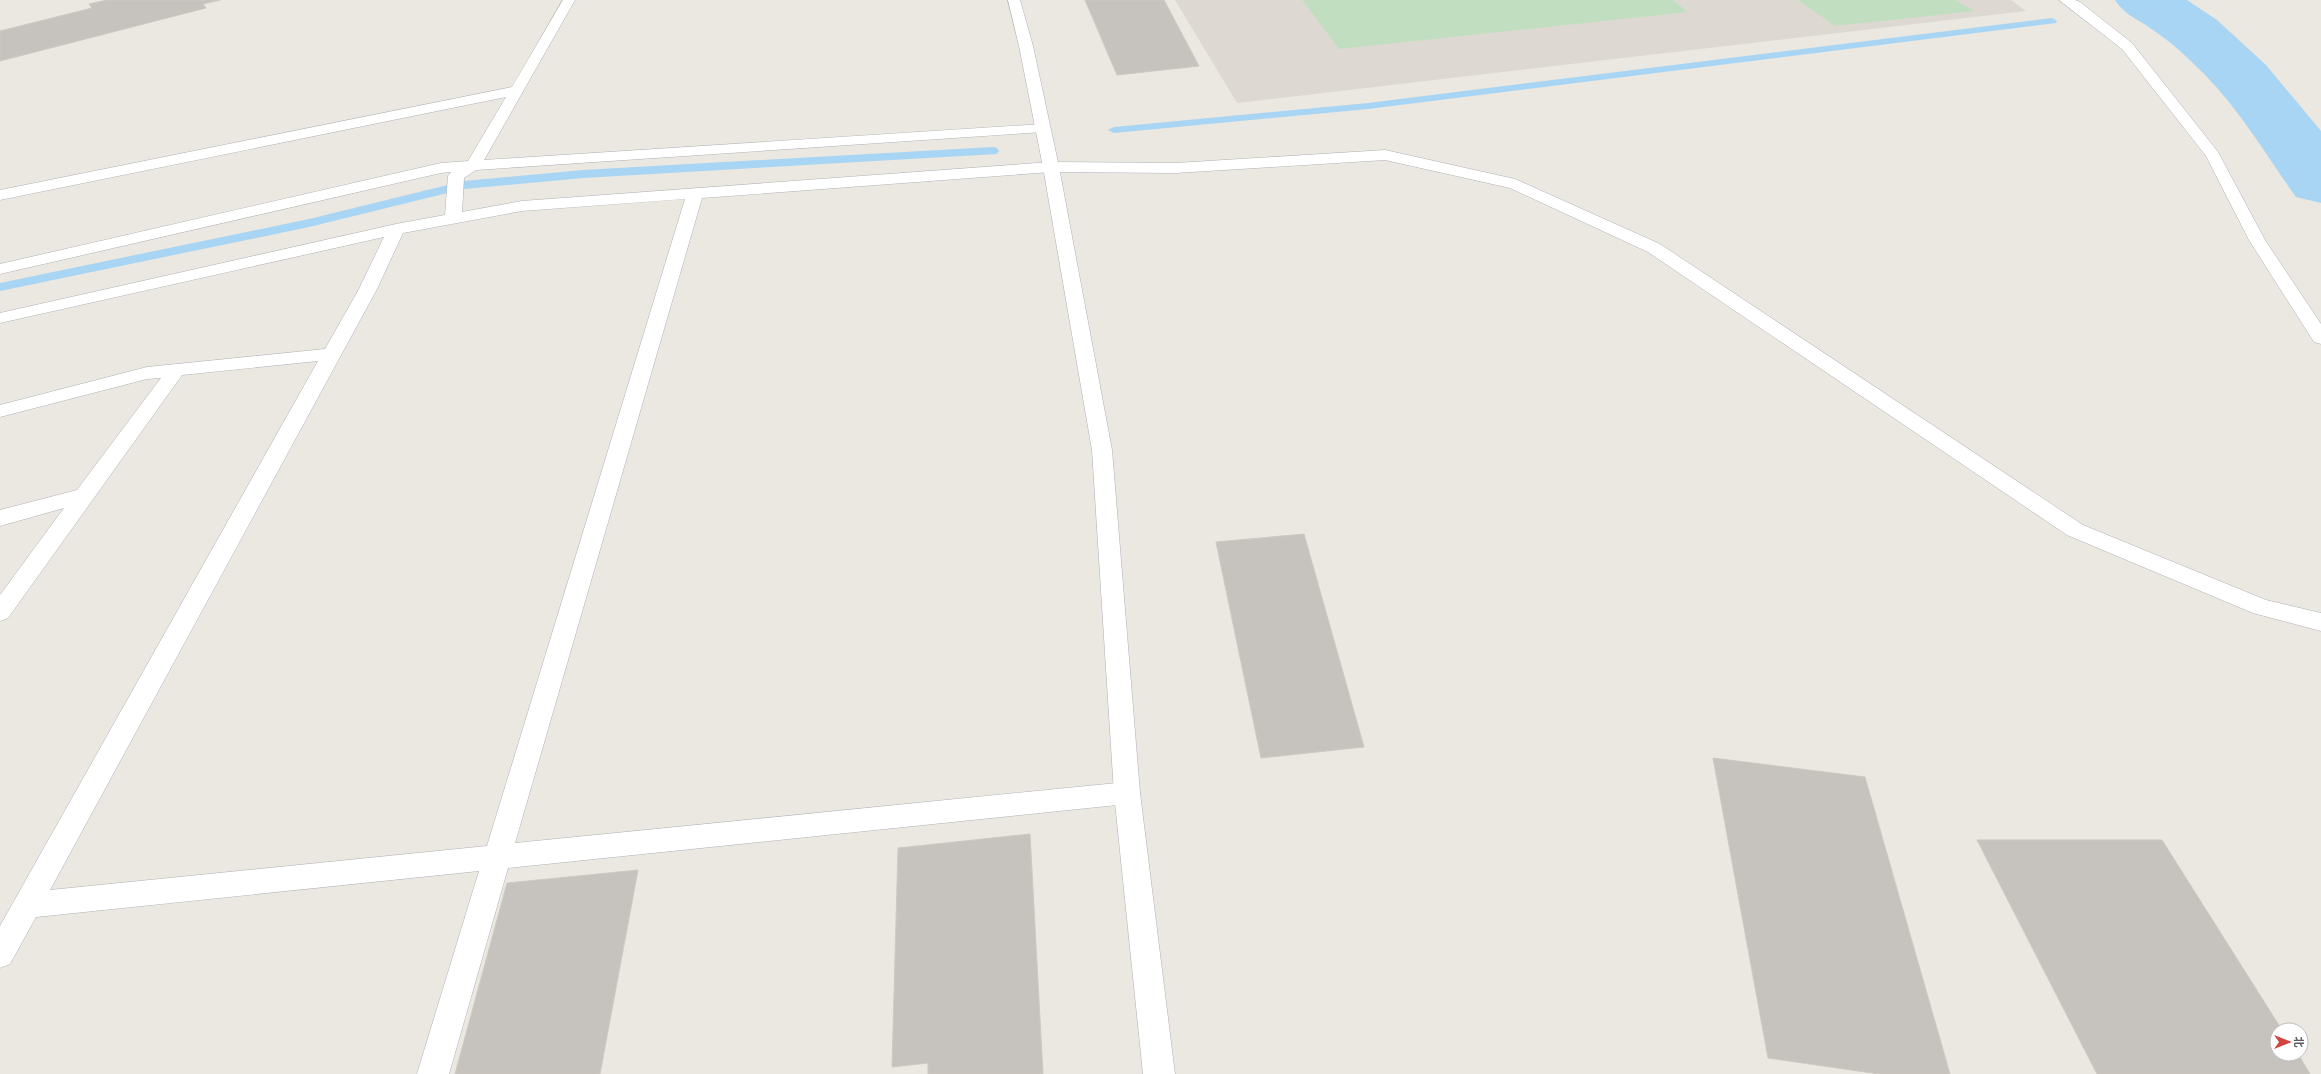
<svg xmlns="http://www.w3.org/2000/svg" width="2321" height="1074" viewBox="0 0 2321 1074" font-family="Barlow,'Noto Sans SC',sans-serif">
<rect width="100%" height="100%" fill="#eae8e1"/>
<polygon fill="#ddd9d2" points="1175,0 2011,0 2026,11 1237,103"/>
<g fill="#c1dfc0">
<polygon points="1302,0 1673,0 1688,12 1339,49"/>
<polygon points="1798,0 1956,0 1974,11 1835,26"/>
</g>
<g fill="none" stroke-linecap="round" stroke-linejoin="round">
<g fill="#a8d5f3" fill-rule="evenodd">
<polygon points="2052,18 2057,21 2056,23 1368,109 1114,133 1108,130 1114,127 1368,103"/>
<polygon points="993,147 997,148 999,151 997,154 583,178 464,189 309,227 0,291 0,283 309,219 464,181 583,170"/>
</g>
<path fill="#a8d5f3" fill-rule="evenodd" d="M2115,0H2187L2217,20L2266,65L2321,131V203L2296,197C2264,152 2237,105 2197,67C2182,52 2167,39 2150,28C2135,17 2127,17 2115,0Z"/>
</g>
<g fill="#c6c2be" stroke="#cec9c0">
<polygon points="107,0 220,0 203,4 206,8 0,61 0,31 92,8 89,4"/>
<polygon points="1085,0 1164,0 1199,66 1117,75"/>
<polygon points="1304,534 1364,747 1261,758 1216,542"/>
<polygon points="1713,758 1865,777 1950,1074 1879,1074 1768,1058"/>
<polygon points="1030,834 1043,1074 928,1074 928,1063 892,1067 898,848"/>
<polygon points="1977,840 2162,840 2282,1030 2277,1030 2277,1054 2298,1054 2310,1074 2097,1074"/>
<polygon points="638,870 600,1074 455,1074 507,883"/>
</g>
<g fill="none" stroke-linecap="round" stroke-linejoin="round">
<defs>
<g id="street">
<path d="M563,0H575L484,160L1043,124L1050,128L1043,132L476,170L464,178L462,212L522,201L1051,162L1176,163L1385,150L1515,179L1660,244L2083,525L2266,600L2321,613V631L2253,613L2067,535L1648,252L1510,188L1385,160L1176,173L1051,172L702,198L515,843L1127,782L1136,785L1140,793L1136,801L1127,804L508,868L449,1074H417L479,871L36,917L10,964L0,968V926L318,361L182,375L8,618L0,621V595L64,508L0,526V510L77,490L161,378L147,379L0,417V405L147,367L325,349L359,289L384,237L0,323V313L396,224L445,215L448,176L451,172L441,173L0,274V264L441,163L468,161L506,97L0,200V190L512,87ZM685,199L487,846L50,890L377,289L403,233L522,211Z"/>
<polygon points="2059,0 2075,0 2080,2 2132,43 2218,152 2265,240 2321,324 2321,344 2314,342 2249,240 2206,156 2122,49"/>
</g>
<polygon id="secondary" points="1008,0 1020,0 1033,46 1059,167 1112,450 1140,793 1175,1074 1143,1074 1114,793 1092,450 1043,167 1019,46"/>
</defs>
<use href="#street" stroke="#aeb1b5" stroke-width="1"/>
<use href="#secondary" stroke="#adb0b4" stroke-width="1"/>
<use href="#street" fill="#fff" fill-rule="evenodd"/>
<use href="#secondary" fill="#fff" fill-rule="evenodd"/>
</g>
<g transform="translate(2289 1042) rotate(90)"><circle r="19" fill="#ffffff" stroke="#bdbebf"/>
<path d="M0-3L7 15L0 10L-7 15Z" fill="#d2453f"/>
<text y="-6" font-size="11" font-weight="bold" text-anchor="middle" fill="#595c60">北</text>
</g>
</svg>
